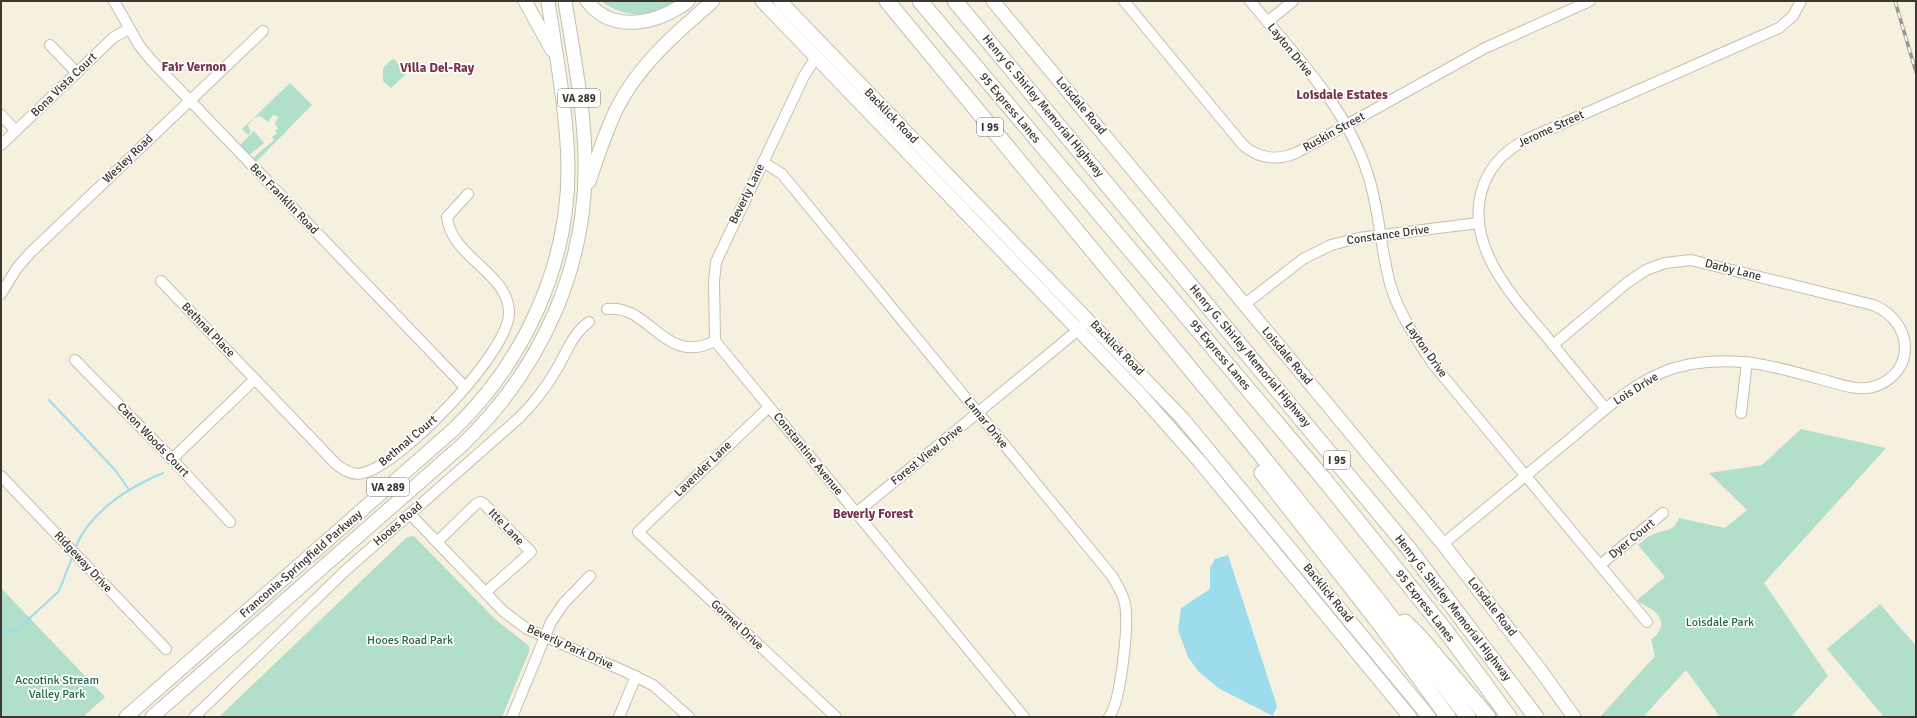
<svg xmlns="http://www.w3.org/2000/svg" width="1917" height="718" viewBox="0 0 1917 718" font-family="Signika,sans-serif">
<rect width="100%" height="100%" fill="#f6f0df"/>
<g fill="#b1dfc9">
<path d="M601,1H676C650,18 626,19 601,1Z"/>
<polygon points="394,59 407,73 391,88 383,81 383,68 391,60"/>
<path d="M290,83L312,105L255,163L252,160L254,157L274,140L272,137L277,133L275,131L278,128L275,124L278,117L273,115L268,122L260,116C254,117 250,121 248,126L251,132L248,135L242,129Z"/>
<polygon points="254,131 264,143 248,156 240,145"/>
<path d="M1801,429L1886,448L1764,583L1828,676L1791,717H1720L1686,670L1643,717H1600L1655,656L1651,639C1661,634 1665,621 1656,613C1651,607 1643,606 1637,600L1665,577L1638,545C1643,541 1648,536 1654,534C1666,528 1672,534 1679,518L1725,528L1747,510L1709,473L1762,465Z"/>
<polygon points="414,536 495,619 529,646 529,652 502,717 219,717 405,539 408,537"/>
<polygon points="1,588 105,697 83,717 1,717"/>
<polygon points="1880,604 1916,646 1916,717 1884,717 1827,649"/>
</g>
<polygon fill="#9cdced" points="1228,555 1277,706 1273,716 1220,689 1199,672 1188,657 1178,630 1181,608 1210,589 1210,568 1215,559"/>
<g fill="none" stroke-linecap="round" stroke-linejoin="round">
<g stroke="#9cdced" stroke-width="2">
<polyline points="49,400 116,471 129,490"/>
<path d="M76,546C91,511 129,487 163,473"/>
<polyline points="1,630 17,630 59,591 72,558"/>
</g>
<defs>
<g id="minor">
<polyline points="114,1 139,45 151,60 465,387"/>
<path d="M1124,1L1243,145C1259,159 1276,161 1296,153L1485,48L1590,1"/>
<path d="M1250,1C1294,54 1347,107 1368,175C1380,211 1380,250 1391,287C1400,315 1416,339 1433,364L1647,622"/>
<polyline points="1267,22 1293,1"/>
<polyline points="50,45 77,73"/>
<polyline points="1,115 16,131"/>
<polyline points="1,145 114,37 129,29"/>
<path d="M763,162L782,174L1112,576C1117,585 1123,593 1125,604C1129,624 1121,702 1109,717"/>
<path d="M161,281L335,463C343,470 352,476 363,473C400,465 512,350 509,311C507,272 451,257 447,217L468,194"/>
<polyline points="1,294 17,268 30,253 263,31"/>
<polyline points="1245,304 1303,259 1331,245 1359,238 1478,223"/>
<path d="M607,309C651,304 664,367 715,341L1024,717"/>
<polyline points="715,341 714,281 716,262 804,76 816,57"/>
<polyline points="75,360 172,459 230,522"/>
<polyline points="769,407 638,532 836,717"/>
<path d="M1606,409C1586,385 1566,361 1546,336C1513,297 1467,248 1481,193C1488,167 1504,151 1527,139L1779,28L1793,16L1801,1"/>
<polyline points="1741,413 1747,362"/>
<polyline points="172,459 255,379"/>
<polyline points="1,476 166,649"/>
<polyline points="856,513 1083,326"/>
<polyline points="410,514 503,611 527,629 622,670 653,685 689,717"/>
<polyline points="437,542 476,504 481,502 484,504 531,552 486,592"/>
<path d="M1443,544C1485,509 1528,474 1570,439C1598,416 1627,387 1661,373C1687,362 1714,360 1742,362C1767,364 1792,371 1816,378C1834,382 1857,393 1876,386C1917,371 1913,321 1873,305L1691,260L1665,263L1646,270L1628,282L1553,345"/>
<polyline points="1600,565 1663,513"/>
<path d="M194,717L345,571L519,418C533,404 545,389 555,372C566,354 572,334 589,322"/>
<polyline points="512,717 551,622 564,603 590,576"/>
<polyline points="619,717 636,676"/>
</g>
<g id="major">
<polyline points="525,1 552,50"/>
<path d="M587,1C613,35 659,23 688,1"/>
<polyline points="762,1 1140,394 1200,462 1410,717"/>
<polyline points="780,1 1182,418 1429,717"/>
<polyline points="993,1 1443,544 1541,671 1574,717"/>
<path d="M589,182C597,158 605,133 616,110C638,65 676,33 713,1"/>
<path d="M126,717L453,430C524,362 569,265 568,166C567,111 556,56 548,1"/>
<path d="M152,717L461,446C540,371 588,268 585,157C584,105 573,53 565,1"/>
</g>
<g id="highway">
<polyline points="887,1 1253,445 1373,594 1468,717"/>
<polyline points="920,1 1323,478 1445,630 1509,717"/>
<polyline points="955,1 1409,549 1536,717"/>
<polyline points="1262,473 1383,628 1448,717"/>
<polyline points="1405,622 1420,637 1488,717"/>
</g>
</defs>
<use href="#minor" stroke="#c4bfaf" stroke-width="12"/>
<use href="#major" stroke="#c4bfaf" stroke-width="15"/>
<use href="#highway" stroke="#c4bfaf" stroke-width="17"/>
<use href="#minor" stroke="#fff" stroke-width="10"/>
<use href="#major" stroke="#fff" stroke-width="13"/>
<use href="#highway" stroke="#fff" stroke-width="15"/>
<defs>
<polyline id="rail" points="1895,1 1916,72"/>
</defs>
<use href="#rail" stroke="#999589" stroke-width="3.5"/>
<use href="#rail" stroke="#fff" stroke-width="2" stroke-dasharray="6" stroke-linecap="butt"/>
</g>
<g text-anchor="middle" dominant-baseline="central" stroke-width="3.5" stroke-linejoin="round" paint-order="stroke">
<g fill="#fff" stroke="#75746f" stroke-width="1">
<rect x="558" y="89" width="42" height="18" rx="3"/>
<rect x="977" y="118" width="26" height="18" rx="3"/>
<rect x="1324" y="451" width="26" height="18" rx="3"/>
<rect x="367" y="478" width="42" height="18" rx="3"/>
</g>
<g font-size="11" font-weight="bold" fill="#3a3831">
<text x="579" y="98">VA 289</text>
<text x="990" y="127">I 95</text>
<text x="1337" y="460">I 95</text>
<text x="388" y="487">VA 289</text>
</g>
<g font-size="12" fill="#3a3831" stroke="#fff">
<text transform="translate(1290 50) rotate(51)">Layton Drive</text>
<text transform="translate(64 85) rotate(-44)">Bona Vista Court</text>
<text transform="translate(1043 106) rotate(50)">Henry G. Shirley Memorial Highway</text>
<text transform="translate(1081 106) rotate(50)">Loisdale Road</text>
<text transform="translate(1010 108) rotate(50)">95 Express Lanes</text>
<text transform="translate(891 116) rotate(46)">Backlick Road</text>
<text transform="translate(1551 129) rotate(-25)">Jerome Street</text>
<text transform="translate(1334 132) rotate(-29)">Ruskin Street</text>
<text transform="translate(128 159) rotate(-44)">Wesley Road</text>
<text transform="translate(747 194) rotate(-64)">Beverly Lane</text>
<text transform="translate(284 199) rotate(46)">Ben Franklin Road</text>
<text transform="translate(1388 235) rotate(-8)">Constance Drive</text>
<text transform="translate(1733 270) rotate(14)">Darby Lane</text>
<text transform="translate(208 330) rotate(46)">Bethnal Place</text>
<text transform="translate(1117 348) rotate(46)">Backlick Road</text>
<text transform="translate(1426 350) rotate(55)">Layton Drive</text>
<text transform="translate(1220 355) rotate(50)">95 Express Lanes</text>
<text transform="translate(1250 356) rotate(50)">Henry G. Shirley Memorial Highway</text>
<text transform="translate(1287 356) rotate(50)">Loisdale Road</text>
<text transform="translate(1636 389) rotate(-32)">Lois Drive</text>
<text transform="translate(986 423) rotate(51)">Lamar Drive</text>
<text transform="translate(153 440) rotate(46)">Caton Woods Court</text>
<text transform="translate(408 441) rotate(-40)">Bethnal Court</text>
<text transform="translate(808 454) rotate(51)">Constantine Avenue</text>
<text transform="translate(927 455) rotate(-39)">Forest View Drive</text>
<text transform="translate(703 469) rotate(-44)">Lavender Lane</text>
<text transform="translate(398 524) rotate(-41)">Hooes Road</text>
<text transform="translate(506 527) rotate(46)">Itte Lane</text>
<text transform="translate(1632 539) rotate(-39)">Dyer Court</text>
<text transform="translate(83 562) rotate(47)">Ridgeway Drive</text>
<text transform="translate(301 564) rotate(-41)">Franconia-Springfield Parkway</text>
<text transform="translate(1328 593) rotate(51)">Backlick Road</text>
<text transform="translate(1425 606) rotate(52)">95 Express Lanes</text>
<text transform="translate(1492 607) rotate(52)">Loisdale Road</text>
<text transform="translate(1453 608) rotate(52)">Henry G. Shirley Memorial Highway</text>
<text transform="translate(737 625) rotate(43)">Gormel Drive</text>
<text transform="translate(570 647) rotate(24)">Beverly Park Drive</text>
</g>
<g font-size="12" fill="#24654b" stroke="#fff">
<text x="1720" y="622">Loisdale Park</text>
<text x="410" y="640">Hooes Road Park</text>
<text x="57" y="680">Accotink Stream<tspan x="57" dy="14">Valley Park</tspan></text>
</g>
<g font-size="13" font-weight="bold" fill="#793348" stroke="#fff">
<text x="194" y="67">Fair Vernon</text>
<text x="437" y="68">Villa Del-Ray</text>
<text x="1342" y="95">Loisdale Estates</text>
<text x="873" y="514">Beverly Forest</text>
</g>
</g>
<rect width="1917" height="718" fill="none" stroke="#3a3831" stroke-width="4"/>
</svg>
